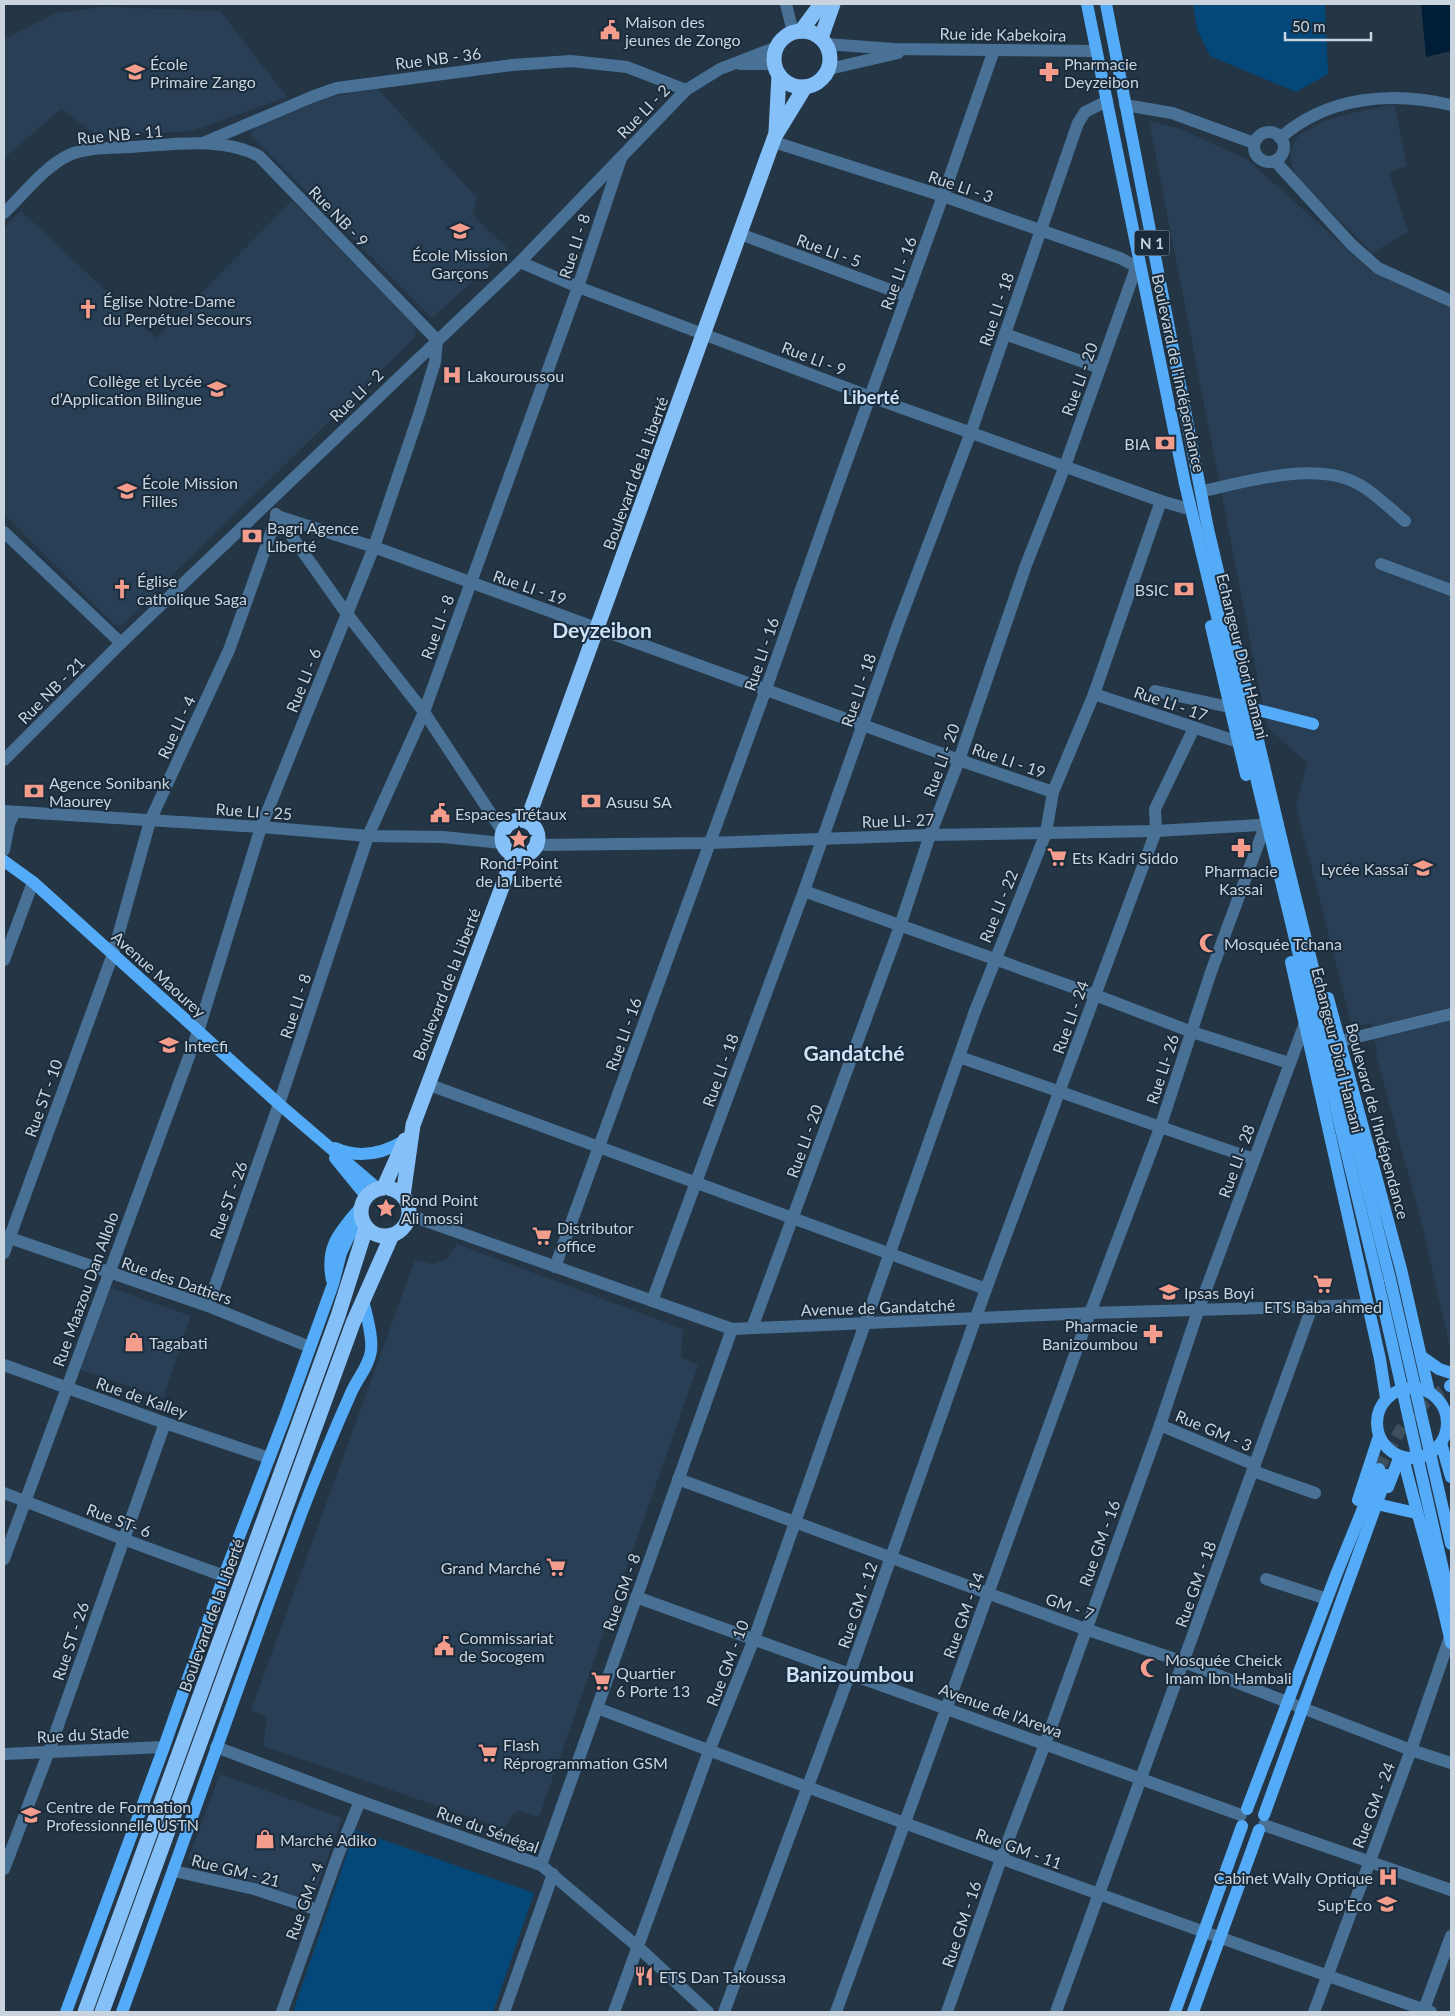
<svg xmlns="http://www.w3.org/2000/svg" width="1455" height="2016" viewBox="0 0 1455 2016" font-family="Lato,sans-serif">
<rect width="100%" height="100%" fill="#243646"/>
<g fill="#283f55">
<polygon points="104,7 220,11 287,97 195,130 178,132 96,135 61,109 4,158 4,39 56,13"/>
<polygon points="376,87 477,198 473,215 508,249 432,318 250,135 254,128 315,101"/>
<polygon points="1392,105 1395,107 1407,166 1389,172 1408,232 1372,253 1296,176 1292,165 1290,151 1298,136 1324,121 1364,110"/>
<polygon points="1149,121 1178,128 1247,159 1370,270 1451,307 1451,1351 1421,1221 1376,1055 1377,1051 1372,1023 1352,1027 1296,806 1307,763 1267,727"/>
<polygon points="292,201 416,324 415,337 121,626 114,624 4,514 4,471 6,463 4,460 4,228 21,211 156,338"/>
<polygon points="457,1244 683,1329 681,1357 698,1365 539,1817 519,1811 513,1814 505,1829 263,1746 267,1717 251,1710 415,1260 431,1264 447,1259"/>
<polygon points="106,1286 191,1316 163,1398 78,1369"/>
<polygon points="220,1774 342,1818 311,1903 188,1859"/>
</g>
<g fill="#034879">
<polygon points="1193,4 1325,4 1328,74 1296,92 1210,56 1197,29"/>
<polygon points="355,1830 534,1893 493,2012 293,2012"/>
</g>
<polygon fill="#001d38" points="1421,4 1451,4 1451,51 1426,57"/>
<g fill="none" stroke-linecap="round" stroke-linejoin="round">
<path stroke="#3d4e5d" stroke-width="12" stroke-dasharray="12 6" stroke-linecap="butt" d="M1379,1469C1401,1427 1408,1411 1450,1386"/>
<g stroke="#497196" stroke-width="12">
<polyline points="786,4 793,32"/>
<polyline points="826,44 894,49 1095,51"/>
<polyline points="740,64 775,64"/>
<polyline points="829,69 898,53"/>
<polyline points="1125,105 1172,113 1254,143"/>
<circle cx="1269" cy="147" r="15"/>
<path d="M1280,138C1328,96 1392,91 1451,105"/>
<polyline points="774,142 943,196 1120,258 1133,265 1141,274"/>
<polyline points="203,143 314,96 337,88 512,65 571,61 627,67 686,90"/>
<polyline points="1275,161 1351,244 1378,268 1451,301"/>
<path d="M4,213C24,194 44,167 69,155C87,147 111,148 130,147C172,145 220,136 259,156L437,340L435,362L420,411L374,547L261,827L198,1032L4,1559"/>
<polyline points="740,234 907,296"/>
<polyline points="520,262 578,287 871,397 1161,501 1185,508"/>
<polyline points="1005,334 1100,368"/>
<path d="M1203,491C1244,482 1310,463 1350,480C1370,488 1388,507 1405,521"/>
<polyline points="276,514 347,614 424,712 503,832"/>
<polyline points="4,532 121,643"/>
<polyline points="1381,564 1451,590"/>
<polyline points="1155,691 1229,707"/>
<polyline points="1094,694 1238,742"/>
<polyline points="4,760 121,643 520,262 686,90 720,69 777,47"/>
<polyline points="4,811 261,827 368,836 443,837 502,843"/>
<polyline points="537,845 710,843 930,835 1156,831 1260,825"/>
<polyline points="4,850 9,824 15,812"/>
<polyline points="804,891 1095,995 1192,1032 1289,1063"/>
<polyline points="4,960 33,882"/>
<polyline points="1341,1041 1451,1014"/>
<path d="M959,1057C1057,1090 1155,1126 1254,1159"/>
<polyline points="427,1084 986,1289"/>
<polyline points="409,1215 732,1329 1090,1313 1367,1305"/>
<polyline points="4,1236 208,1306 310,1347"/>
<polyline points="4,1253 113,954 150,821 229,650 277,516 374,547 959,760 1053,792"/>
<polyline points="555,1267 766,689 835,493 943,196 994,50"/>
<polyline points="652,1301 804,891 898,625 971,432 1078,123 1085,112 1107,101"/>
<polyline points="208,1306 279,1104 368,836 424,712 578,287 621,158"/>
<polyline points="752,1328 900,926 930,835 959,760 1026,565 1065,466 1136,268"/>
<polyline points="4,1365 165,1423 269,1458"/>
<polyline points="1160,1425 1255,1465"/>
<polyline points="1253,1471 1315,1493"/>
<polyline points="678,1479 1085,1629 1184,1662 1411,1750 1451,1763"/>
<polyline points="4,1493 123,1539 224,1576"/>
<polyline points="1266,1579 1327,1599"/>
<polyline points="636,1597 1241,1815"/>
<path d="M597,1708C874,1813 1152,1915 1431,2012"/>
<polyline points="216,1747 360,1801 541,1865 638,1947 708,2012"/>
<polyline points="4,1754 164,1747"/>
<polyline points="1264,1825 1451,1890"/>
<polyline points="541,1865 732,1329"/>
<polyline points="4,1869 49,1751 165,1423"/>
<polyline points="174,1871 254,1889 318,1910"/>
<polyline points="282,2012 338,1855 360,1801"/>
<polyline points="504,2012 553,1874"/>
<polyline points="614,2012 709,1751 754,1639 975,1011 1046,833 1053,792 1094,694 1161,501"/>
<polyline points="724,2012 850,1673 986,1289 1156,831 1155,809 1194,728"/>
<polyline points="836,2012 1090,1313 1160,1128 1211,972 1262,834"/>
<polyline points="947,2012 1001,1859 1045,1744 1160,1425 1198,1311 1305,1023"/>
<polyline points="1056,2012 1312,1307"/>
<polyline points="1314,2012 1411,1750 1450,1637"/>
<polyline points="1423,2012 1451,1936"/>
</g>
<g stroke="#54abf8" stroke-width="12">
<polyline points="1087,4 1185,484 1378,1282"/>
<polyline points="1106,4 1208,529 1288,867 1390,1279"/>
<polyline points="1211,626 1246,775"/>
<polyline points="1258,710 1313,724"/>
<polyline points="4,861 33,882 279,1104 377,1188"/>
<polyline points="1291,962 1380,1359 1386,1398"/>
<polyline points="1328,998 1401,1269 1429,1392"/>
<path d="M335,1148C359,1159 382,1154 404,1141"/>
<polyline points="335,1158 366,1196"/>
<path d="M332,1280C325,1246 340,1232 360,1208"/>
<polyline points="1422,1357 1439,1369 1451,1373"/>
<polyline points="1450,1386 1451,1385"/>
<circle cx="1412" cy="1423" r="35"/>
<polyline points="1441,1443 1451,1477"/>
<path d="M1403,1457C1418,1520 1438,1580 1451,1643"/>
<polyline points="1388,1487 1400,1456"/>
<polyline points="1358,1500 1379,1436"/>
<polyline points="1381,1505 1416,1513"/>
<polyline points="1438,1548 1451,1604"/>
<polyline points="1247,1809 1336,1575 1379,1469"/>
<polyline points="1264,1815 1387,1475"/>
<polyline points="66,2012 164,1747 224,1576 285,1417 333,1284 341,1253 349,1236 362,1222"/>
<path d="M122,2012C183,1845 241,1676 303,1509C318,1470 334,1431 351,1393C357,1379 369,1366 371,1351C373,1335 366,1315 363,1299"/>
<polyline points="1175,2012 1242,1826"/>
<polyline points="1193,2012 1259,1830"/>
</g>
<g stroke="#86c0f8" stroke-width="15">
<polyline points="801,31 821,4"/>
<circle cx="802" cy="59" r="28"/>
<polyline points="821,38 833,4"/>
<polyline points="776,132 779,75"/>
<circle cx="520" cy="838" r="18"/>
<polyline points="527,821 775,136 805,87"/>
<polyline points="384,1187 405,1140"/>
<circle cx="385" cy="1212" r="24"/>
<polyline points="403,1196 413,1125 514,855"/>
<polyline points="85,2012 338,1316 366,1228"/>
<polyline points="102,2012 353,1323 392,1235"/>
</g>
<g stroke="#54abf8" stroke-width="12">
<polyline points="1390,1279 1451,1544"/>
<polyline points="1378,1282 1438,1548"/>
</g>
</g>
<defs>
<symbol id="civic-bare" viewBox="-9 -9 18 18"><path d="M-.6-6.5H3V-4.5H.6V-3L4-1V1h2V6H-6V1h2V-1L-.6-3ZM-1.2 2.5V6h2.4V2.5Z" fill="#f49d8d" stroke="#1a2b3c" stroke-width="2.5" paint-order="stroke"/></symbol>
<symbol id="school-bare" viewBox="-9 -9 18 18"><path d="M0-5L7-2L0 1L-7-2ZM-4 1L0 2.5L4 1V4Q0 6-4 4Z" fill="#f49d8d" stroke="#1a2b3c" stroke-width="2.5" paint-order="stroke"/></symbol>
<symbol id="pharmacy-bare" viewBox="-9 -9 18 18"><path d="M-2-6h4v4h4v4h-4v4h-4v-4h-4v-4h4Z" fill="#f49d8d" stroke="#1a2b3c" stroke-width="2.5" paint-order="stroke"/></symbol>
<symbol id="church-bare" viewBox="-9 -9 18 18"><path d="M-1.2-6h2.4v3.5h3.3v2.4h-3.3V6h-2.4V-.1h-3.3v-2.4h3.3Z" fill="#f49d8d" stroke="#1a2b3c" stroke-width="2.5" paint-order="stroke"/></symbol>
<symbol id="hospital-bare" viewBox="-9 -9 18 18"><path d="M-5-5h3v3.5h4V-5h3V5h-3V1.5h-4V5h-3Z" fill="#f49d8d" stroke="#1a2b3c" stroke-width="2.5" paint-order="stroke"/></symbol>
<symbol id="bank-bare" viewBox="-9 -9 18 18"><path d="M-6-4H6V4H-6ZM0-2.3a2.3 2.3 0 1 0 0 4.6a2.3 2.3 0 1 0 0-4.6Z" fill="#f49d8d" stroke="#1a2b3c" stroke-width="2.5" paint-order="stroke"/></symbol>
<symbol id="sight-bare" viewBox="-9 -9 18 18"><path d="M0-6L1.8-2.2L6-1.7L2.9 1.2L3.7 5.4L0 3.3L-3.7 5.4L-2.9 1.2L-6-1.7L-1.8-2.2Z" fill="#f49d8d" stroke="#1a2b3c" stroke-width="2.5" paint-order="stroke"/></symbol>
<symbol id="supermarket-bare" viewBox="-9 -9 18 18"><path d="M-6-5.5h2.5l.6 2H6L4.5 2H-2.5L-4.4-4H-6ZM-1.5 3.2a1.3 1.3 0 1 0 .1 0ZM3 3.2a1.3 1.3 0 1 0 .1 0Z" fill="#f49d8d" stroke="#1a2b3c" stroke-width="2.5" paint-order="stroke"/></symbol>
<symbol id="mosque-bare" viewBox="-9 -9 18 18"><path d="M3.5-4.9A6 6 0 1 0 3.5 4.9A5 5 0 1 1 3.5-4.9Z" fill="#f49d8d" stroke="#1a2b3c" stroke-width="2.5" paint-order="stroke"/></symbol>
<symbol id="university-bare" viewBox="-9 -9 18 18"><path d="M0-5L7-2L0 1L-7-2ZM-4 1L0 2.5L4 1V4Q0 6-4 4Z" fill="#f49d8d" stroke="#1a2b3c" stroke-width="2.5" paint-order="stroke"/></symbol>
<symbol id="shop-bare" viewBox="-9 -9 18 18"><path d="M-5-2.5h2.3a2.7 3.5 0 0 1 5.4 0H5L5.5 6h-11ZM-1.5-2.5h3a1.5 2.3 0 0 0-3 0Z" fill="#f49d8d" stroke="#1a2b3c" stroke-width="2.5" paint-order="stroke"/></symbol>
<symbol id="restaurant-bare" viewBox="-9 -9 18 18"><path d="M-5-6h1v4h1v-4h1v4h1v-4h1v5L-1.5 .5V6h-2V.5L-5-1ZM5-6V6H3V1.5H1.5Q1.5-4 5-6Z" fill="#f49d8d" stroke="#1a2b3c" stroke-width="2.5" paint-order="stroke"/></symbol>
</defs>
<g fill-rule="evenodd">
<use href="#civic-bare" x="596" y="16" width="28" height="28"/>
<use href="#school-bare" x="121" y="58" width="28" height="28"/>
<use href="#pharmacy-bare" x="1035" y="58" width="28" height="28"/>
<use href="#school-bare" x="446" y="217" width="28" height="28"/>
<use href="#church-bare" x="74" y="295" width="28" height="28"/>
<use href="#hospital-bare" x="438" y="361" width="28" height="28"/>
<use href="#school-bare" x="203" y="375" width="28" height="28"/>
<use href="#bank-bare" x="1151" y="429" width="28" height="28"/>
<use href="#school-bare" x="113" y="477" width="28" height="28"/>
<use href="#bank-bare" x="238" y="522" width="28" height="28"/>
<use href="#church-bare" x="108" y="575" width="28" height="28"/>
<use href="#bank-bare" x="1170" y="575" width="28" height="28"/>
<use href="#bank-bare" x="20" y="777" width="28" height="28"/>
<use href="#bank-bare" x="577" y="787" width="28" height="28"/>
<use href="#civic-bare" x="426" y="799" width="28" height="28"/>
<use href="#sight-bare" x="505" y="825" width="28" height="28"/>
<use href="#pharmacy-bare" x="1227" y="834" width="28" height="28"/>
<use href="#supermarket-bare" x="1043" y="843" width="28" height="28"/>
<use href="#school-bare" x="1409" y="854" width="28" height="28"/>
<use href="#mosque-bare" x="1195" y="929" width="28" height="28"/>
<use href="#university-bare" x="155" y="1031" width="28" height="28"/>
<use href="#sight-bare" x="372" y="1194" width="28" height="28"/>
<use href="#supermarket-bare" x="528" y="1222" width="28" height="28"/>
<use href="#supermarket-bare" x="1309" y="1270" width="28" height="28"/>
<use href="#university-bare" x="1155" y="1278" width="28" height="28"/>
<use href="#pharmacy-bare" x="1139" y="1320" width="28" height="28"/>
<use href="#shop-bare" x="120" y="1328" width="28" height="28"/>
<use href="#supermarket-bare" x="542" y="1553" width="28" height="28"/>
<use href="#civic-bare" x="430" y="1632" width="28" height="28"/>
<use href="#mosque-bare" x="1136" y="1654" width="28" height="28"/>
<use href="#supermarket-bare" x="587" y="1667" width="28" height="28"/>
<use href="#supermarket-bare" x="474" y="1739" width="28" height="28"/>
<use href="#university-bare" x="17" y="1801" width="28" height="28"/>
<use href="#shop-bare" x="251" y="1825" width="28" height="28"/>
<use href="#hospital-bare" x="1374" y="1863" width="28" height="28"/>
<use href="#university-bare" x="1373" y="1890" width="28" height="28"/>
<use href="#restaurant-bare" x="630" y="1962" width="28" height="28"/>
</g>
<g text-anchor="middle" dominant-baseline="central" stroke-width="4" stroke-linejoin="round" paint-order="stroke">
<rect fill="#1a2b3c" stroke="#94a1ae" stroke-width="1" x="1134.5" y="230.5" width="35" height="25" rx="4"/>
<g font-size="15" font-weight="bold" fill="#c9d4df">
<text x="1152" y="243">N 1</text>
</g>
<g font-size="16" fill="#c9d4df" stroke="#1a2b3c" text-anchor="start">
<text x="625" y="21">Maison des<tspan x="625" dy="18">jeunes de Zongo</tspan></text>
<text x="150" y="63">École<tspan x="150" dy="18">Primaire Zango</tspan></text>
<text x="1064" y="63">Pharmacie<tspan x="1064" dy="18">Deyzeibon</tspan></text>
<text x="460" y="254" text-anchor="middle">École Mission<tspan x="460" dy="18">Garçons</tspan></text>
<text x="103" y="300">Église Notre-Dame<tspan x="103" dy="18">du Perpétuel Secours</tspan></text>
<text x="467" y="375">Lakouroussou</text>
<text x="202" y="380" text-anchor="end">Collège et Lycée<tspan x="202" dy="18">d’Application Bilingue</tspan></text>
<text x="1150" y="443" text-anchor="end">BIA</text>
<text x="142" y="482">École Mission<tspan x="142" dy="18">Filles</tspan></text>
<text x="267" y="527">Bagri Agence<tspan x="267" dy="18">Liberté</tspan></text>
<text x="137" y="580">Église<tspan x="137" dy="18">catholique Saga</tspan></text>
<text x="1169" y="589" text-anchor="end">BSIC</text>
<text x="49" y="782">Agence Sonibank<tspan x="49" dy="18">Maourey</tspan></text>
<text x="606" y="801">Asusu SA</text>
<text x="455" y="813">Espaces Trétaux</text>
<text x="1072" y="857">Ets Kadri Siddo</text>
<text x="519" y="862" text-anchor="middle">Rond-Point<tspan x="519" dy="18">de la Liberté</tspan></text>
<text x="1408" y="868" text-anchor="end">Lycée Kassaï</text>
<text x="1241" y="870" text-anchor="middle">Pharmacie<tspan x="1241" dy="18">Kassai</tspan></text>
<text x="1224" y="943">Mosquée Tchana</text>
<text x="184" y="1045">Intecfi</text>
<text x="401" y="1199">Rond Point<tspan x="401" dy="18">Ali mossi</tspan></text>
<text x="557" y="1227">Distributor<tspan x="557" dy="18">office</tspan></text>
<text x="1184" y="1292">Ipsas Boyi</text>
<text x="1323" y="1306" text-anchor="middle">ETS Baba ahmed</text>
<text x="1138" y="1325" text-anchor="end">Pharmacie<tspan x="1138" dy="18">Banizoumbou</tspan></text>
<text x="149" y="1342">Tagabati</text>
<text x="541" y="1567" text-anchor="end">Grand Marché</text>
<text x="459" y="1637">Commissariat<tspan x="459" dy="18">de Socogem</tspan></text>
<text x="1165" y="1659">Mosquée Cheick<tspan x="1165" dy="18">Imam Ibn Hambali</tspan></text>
<text x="616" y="1672">Quartier<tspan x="616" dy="18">6 Porte 13</tspan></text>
<text x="503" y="1744">Flash<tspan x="503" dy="18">Réprogrammation GSM</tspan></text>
<text x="46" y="1806">Centre de Formation<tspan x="46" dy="18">Professionnelle USTN</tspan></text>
<text x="280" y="1839">Marché Adiko</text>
<text x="1373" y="1877" text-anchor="end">Cabinet Wally Optique</text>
<text x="1372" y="1904" text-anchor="end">Sup'Eco</text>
<text x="659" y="1976">ETS Dan Takoussa</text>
</g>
<g font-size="16" fill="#c9d4df" stroke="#1a2b3c">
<text transform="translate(1003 34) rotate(1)">Rue ide Kabekoira</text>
<text transform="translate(438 58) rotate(-7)">Rue NB - 36</text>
<text transform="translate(643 111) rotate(-46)">Rue LI - 2</text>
<text transform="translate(120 134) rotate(-5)">Rue NB - 11</text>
<text transform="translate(961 186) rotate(19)">Rue LI - 3</text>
<text transform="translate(339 216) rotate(46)">Rue NB - 9</text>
<text transform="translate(574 246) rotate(-72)">Rue LI - 8</text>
<text transform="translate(829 250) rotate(20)">Rue LI - 5</text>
<text transform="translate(898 273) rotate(-70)">Rue LI - 16</text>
<text transform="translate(996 309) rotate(-71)">Rue LI - 18</text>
<text transform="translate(814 358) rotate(21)">Rue LI - 9</text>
<text transform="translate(1179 373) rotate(78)">Boulevard de l'Indépendance</text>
<text transform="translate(1079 379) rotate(-70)">Rue LI - 20</text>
<text transform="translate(356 395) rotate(-44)">Rue LI - 2</text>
<text transform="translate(635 473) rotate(-70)">Boulevard de la Liberté</text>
<text transform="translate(530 587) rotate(19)">Rue LI - 19</text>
<text transform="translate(437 627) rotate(-70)">Rue LI - 8</text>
<text transform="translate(761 654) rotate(-71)">Rue LI - 16</text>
<text transform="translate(1243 656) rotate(76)">Echangeur Diori Hamani</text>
<text transform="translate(303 680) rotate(-68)">Rue LI - 6</text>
<text transform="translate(51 690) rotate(-45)">Rue NB - 21</text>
<text transform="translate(858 690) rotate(-71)">Rue LI - 18</text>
<text transform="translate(1171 703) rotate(19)">Rue LI - 17</text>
<text transform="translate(176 727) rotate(-65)">Rue LI - 4</text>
<text transform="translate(941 760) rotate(-70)">Rue LI - 20</text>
<text transform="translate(1009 760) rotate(19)">Rue LI - 19</text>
<text transform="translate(254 811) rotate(4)">Rue LI - 25</text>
<text transform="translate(898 820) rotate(-2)">Rue LI- 27</text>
<text transform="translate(998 906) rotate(-68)">Rue LI - 22</text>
<text transform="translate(159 974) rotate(42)">Avenue Maourey</text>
<text transform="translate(446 984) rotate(-69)">Boulevard de la Liberté</text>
<text transform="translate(295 1006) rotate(-72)">Rue LI - 8</text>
<text transform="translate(1070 1017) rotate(-70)">Rue LI - 24</text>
<text transform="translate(623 1034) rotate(-70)">Rue LI - 16</text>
<text transform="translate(1338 1050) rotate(76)">Echangeur Diori Hamani</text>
<text transform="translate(1162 1069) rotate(-72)">Rue LI- 26</text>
<text transform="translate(720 1070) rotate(-70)">Rue LI - 18</text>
<text transform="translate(43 1098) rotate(-70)">Rue ST - 10</text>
<text transform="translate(1378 1121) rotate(75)">Boulevard de l'Indépendance</text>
<text transform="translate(804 1141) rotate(-70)">Rue LI - 20</text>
<text transform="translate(1236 1161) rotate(-70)">Rue LI - 28</text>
<text transform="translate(228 1200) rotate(-70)">Rue ST - 26</text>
<text transform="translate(177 1280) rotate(19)">Rue des Dattiers</text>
<text transform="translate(85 1289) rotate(-70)">Rue Maazou Dan Allolo</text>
<text transform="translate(878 1307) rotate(-2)">Avenue de Gandatché</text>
<text transform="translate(142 1397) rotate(19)">Rue de Kalley</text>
<text transform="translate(1214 1430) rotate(23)">Rue GM - 3</text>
<text transform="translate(119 1520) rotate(21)">Rue ST- 6</text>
<text transform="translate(1099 1543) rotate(-70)">Rue GM - 16</text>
<text transform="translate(1195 1584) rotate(-70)">Rue GM - 18</text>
<text transform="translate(621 1592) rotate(-70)">Rue GM - 8</text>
<text transform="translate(857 1605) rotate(-71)">Rue GM - 12</text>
<text transform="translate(1070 1606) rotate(20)">GM - 7</text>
<text transform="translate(211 1615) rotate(-70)">Boulevard de la Liberté</text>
<text transform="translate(963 1615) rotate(-70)">Rue GM - 14</text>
<text transform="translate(70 1641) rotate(-71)">Rue ST - 26</text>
<text transform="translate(727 1663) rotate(-69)">Rue GM - 10</text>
<text transform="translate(1001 1710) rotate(20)">Avenue de l'Arewa</text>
<text transform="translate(83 1734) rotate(-3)">Rue du Stade</text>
<text transform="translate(1373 1805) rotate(-69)">Rue GM - 24</text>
<text transform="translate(488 1829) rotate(20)">Rue du Sénégal</text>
<text transform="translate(1019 1848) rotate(20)">Rue GM - 11</text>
<text transform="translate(236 1870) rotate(14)">Rue GM - 21</text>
<text transform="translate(304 1901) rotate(-70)">Rue GM - 4</text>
<text transform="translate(961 1924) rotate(-71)">Rue GM - 16</text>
</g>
<g font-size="18" font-weight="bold" fill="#cde3f8" stroke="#1a2b3c">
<text x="871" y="397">Liberté</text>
</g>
<g font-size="21" font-weight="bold" fill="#cde3f8" stroke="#1a2b3c">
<text x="602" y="629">Deyzeibon</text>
<text x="854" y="1052">Gandatché</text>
<text x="850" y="1673">Banizoumbou</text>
</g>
</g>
<rect width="1455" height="2016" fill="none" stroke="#c9d4df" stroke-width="10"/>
<path d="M1285 32v8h86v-8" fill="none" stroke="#c9d4df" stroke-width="2.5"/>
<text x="1292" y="32" font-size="15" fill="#c9d4df" stroke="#1a2b3c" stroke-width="4" paint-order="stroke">50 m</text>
</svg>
